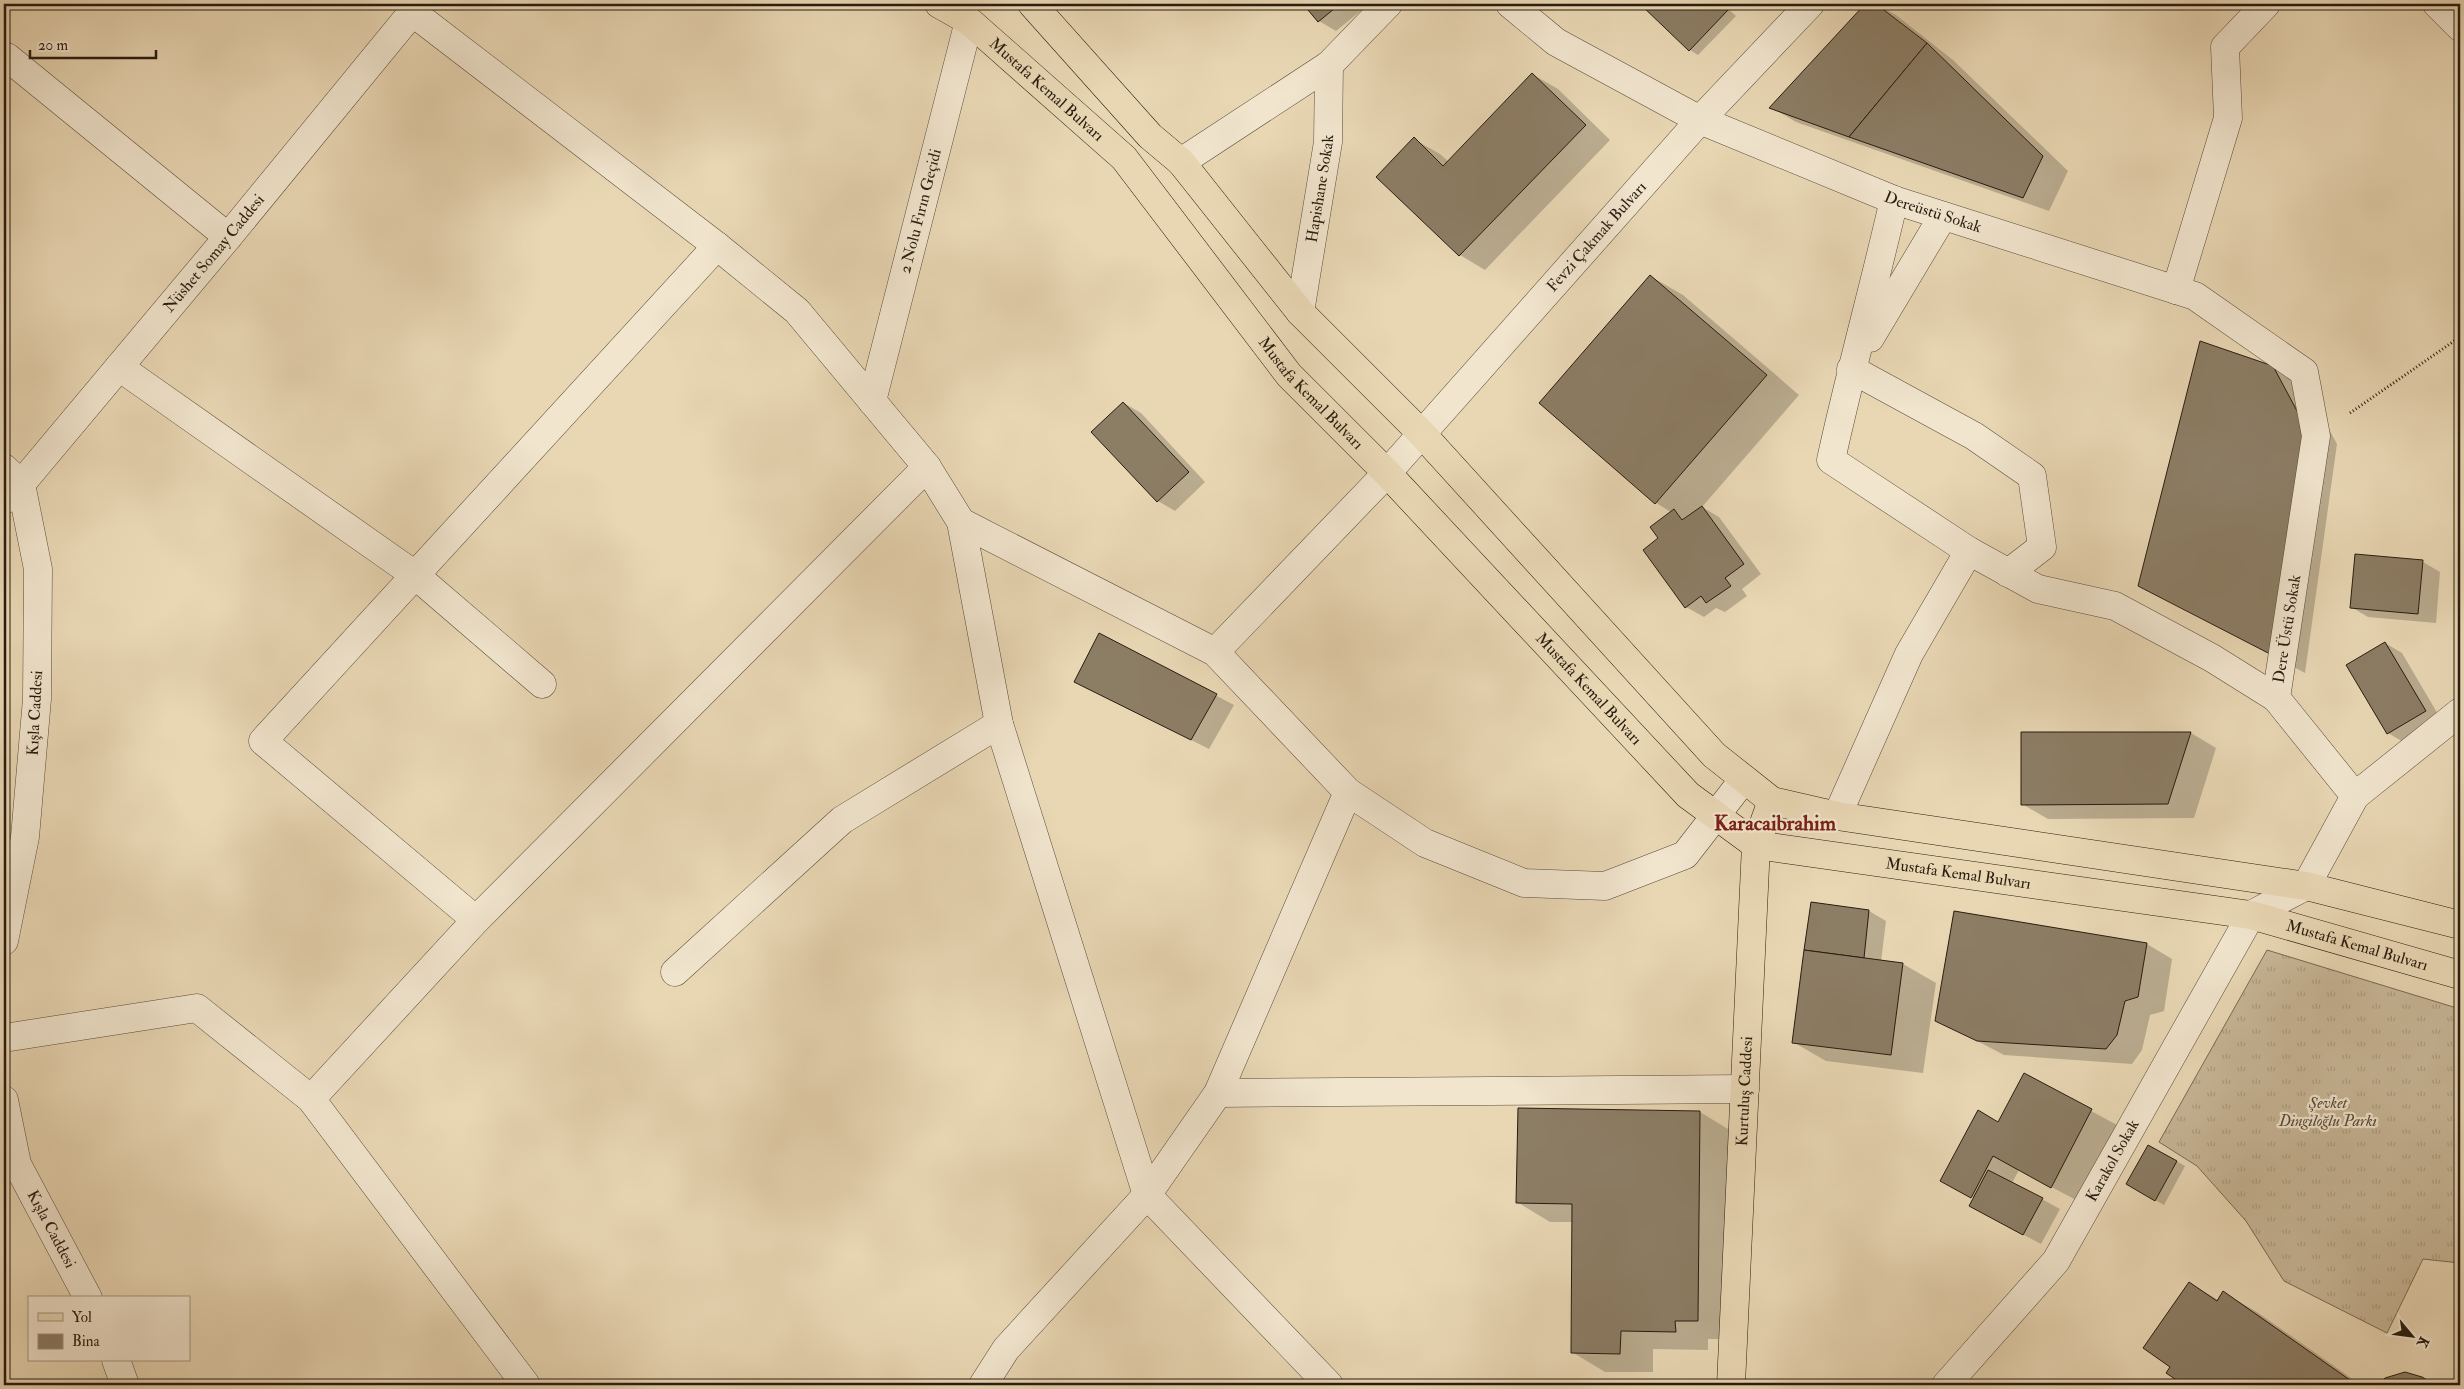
<svg xmlns="http://www.w3.org/2000/svg" width="2464" height="1389" viewBox="0 0 2464 1389" font-family="'IM FELL Double Pica',serif">
<defs>
<pattern id="grass-tufts" width="24" height="20" patternUnits="userSpaceOnUse" patternTransform="scale(1.25)"><rect width="24" height="20" fill="#c8b798"/><path d="M3 7l-1-3M5 7V3M7 7l1-3M15 17l-1-3M17 17v-4M19 17l1-3" fill="none" stroke="#ac9d82"/></pattern>
</defs>
<rect width="100%" height="100%" fill="#e9d7b4"/>
<filter id="stains"><feTurbulence type="fractalNoise" baseFrequency=".004" numOctaves="4"/><feColorMatrix values="0 0 0 0 .2 0 0 0 0 .09 0 0 0 0 .02 0 0 0 .5 -.17"/></filter>
<radialGradient id="worn" r=".72"><stop offset=".6" stop-color="#630" stop-opacity="0"/><stop offset="1" stop-color="#630" stop-opacity=".3"/></radialGradient>
<polygon fill="url(#grass-tufts)" stroke="#786a54" points="2267,950 2460,1009 2460,1263 2423,1259 2387,1333 2284,1281 2246,1221 2197,1166 2159,1142"/>
<g fill="#0003">
<polygon points="1304,4 1369,4 1336,31 1319,21"/>
<polygon points="1642,4 1723,4 1736,16 1698,55 1690,50"/>
<polygon points="1867,4 1876,4 1896,15 1953,60 2068,171 2049,211 1796,122 1771,107"/>
<polygon points="1532,74 1558,89 1610,140 1485,270 1460,255 1378,177 1414,139 1440,154 1449,162"/>
<polygon points="1650,276 1683,295 1799,395 1702,507 1719,517 1761,574 1742,589 1747,596 1725,612 1716,608 1704,617 1686,607 1660,538 1671,512 1656,503 1540,403"/>
<polygon points="2272,367 2306,387 2337,444 2305,673 2139,585"/>
<polygon points="1124,403 1141,413 1205,482 1175,511 1158,501"/>
<polygon points="2356,555 2423,562 2440,572 2436,623 2368,617 2351,607"/>
<polygon points="1099,634 1234,705 1209,749 1076,682"/>
<polygon points="2385,643 2402,653 2442,721 2405,743 2388,733"/>
<polygon points="2191,733 2216,748 2194,818 2048,819 2022,804"/>
<polygon points="1812,904 1869,911 1886,921 1881,962 1903,964 1936,983 1923,1073 1826,1061 1793,1042"/>
<polygon points="2147,944 2172,959 2164,1011 2150,1015 2142,1050 2132,1064 2004,1055 1937,1020"/>
<polygon points="2025,1075 2117,1125 2078,1201 2019,1170 2012,1183 2060,1209 2041,1244 1988,1216 1974,1198 1966,1193"/>
<polygon points="1700,1112 1733,1132 1730,1339 1708,1339 1708,1350 1653,1349 1653,1372 1605,1372 1572,1352 1573,1222 1550,1222 1517,1202"/>
<polygon points="2149,1146 2185,1166 2164,1205 2127,1184"/>
<polygon points="2189,1283 2218,1300 2224,1293 2257,1312 2361,1385 2186,1385 2168,1373 2172,1367"/>
<polygon points="2386,1379 2421,1379 2433,1385 2380,1385"/>
</g>
<g fill="#8c7d65" stroke="#281c10">
<polygon points="1303,4 1340,4 1318,22"/>
<polygon points="1640,4 1721,4 1728,10 1689,51"/>
<polygon points="1865,4 1876,4 1927,43 1849,137 1769,108"/>
<polygon points="1927,43 2043,156 2023,198 1849,137"/>
<polygon points="1532,73 1586,125 1459,256 1376,177 1414,137 1443,166"/>
<polygon points="1650,275 1767,375 1655,504 1539,403"/>
<polygon points="2200,341 2273,366 2304,424 2272,655 2138,586"/>
<polygon points="1123,402 1189,472 1157,502 1091,432"/>
<polygon points="1702,506 1744,564 1725,578 1731,586 1706,603 1701,596 1685,608 1643,550 1658,538 1650,527 1674,509 1682,520"/>
<polygon points="2355,554 2423,560 2418,614 2350,608"/>
<polygon points="1099,633 1217,694 1191,740 1074,682"/>
<polygon points="2385,642 2426,711 2387,734 2346,665"/>
<polygon points="2021,732 2191,732 2168,804 2021,805"/>
<polygon points="1811,902 1869,910 1864,958 1804,950"/>
<polygon points="1954,911 2147,943 2138,997 2125,1001 2117,1035 2106,1049 1977,1041 1935,1021"/>
<polygon points="1804,950 1903,963 1891,1055 1792,1043"/>
<polygon points="2024,1073 2092,1109 2051,1188 1993,1156 1971,1198 1940,1181 1978,1110 1998,1122"/>
<polygon points="1518,1108 1700,1111 1698,1321 1675,1321 1676,1332 1621,1331 1620,1354 1571,1353 1572,1204 1516,1203"/>
<polygon points="2148,1145 2177,1161 2155,1201 2126,1184"/>
<polygon points="1988,1170 2043,1198 2023,1235 1969,1206"/>
<polygon points="2189,1282 2217,1301 2223,1291 2357,1385 2184,1385 2166,1373 2170,1367 2143,1348"/>
<polygon points="2405,1372 2422,1377 2436,1385 2378,1385 2385,1378"/>
</g>
<g fill="none" stroke-linecap="round" stroke-linejoin="round">
<defs>
<g id="minor">
<path id="s1" d="M1510,4L1556,42L1700,120L1894,200L2195,296L2304,372L2316,436L2276,698L2355,796"/>
<polyline points="2437,4 2460,27"/>
<polyline points="412,12 717,246 797,311 927,467 961,522 999,724 1147,1195 1329,1385"/>
<polyline points="4,61 7,57 228,237"/>
<polyline points="1181,162 1329,65 1388,4"/>
<polyline points="2176,290 2228,118 2225,47 2266,4"/>
<path id="s2" d="M1300,312L1328,142L1329,65"/>
<polyline points="1870,338 1943,216"/>
<polyline points="119,367 415,575 542,684"/>
<polyline points="1851,369 1974,436 2032,476 2042,547 2008,573"/>
<path id="s3" d="M872,401L969,21"/>
<polyline points="4,468 21,484 38,569 37,699 25,837 4,941"/>
<path id="s4" d="M4,500L21,484L228,237L419,4"/>
<polyline points="961,522 1215,652 1348,792 1218,1093 1147,1195 1006,1349 983,1385"/>
<polyline points="1969,551 2038,589 2115,606 2212,658 2276,698"/>
<path id="s5" d="M1215,652L1387,473L1700,120L1810,4"/>
<polyline points="1348,792 1425,843 1524,883 1605,886 1685,855 1744,779"/>
<path d="M1837,816L1909,654L1969,551L1831,460C1850,373 1874,287 1894,200"/>
<polyline points="476,920 263,741 717,246"/>
<polyline points="675,972 842,820 999,724"/>
<polyline points="4,1038 197,1008 311,1099 526,1385"/>
<polyline points="1218,1093 1745,1089"/>
<polyline points="311,1099 476,920 927,467"/>
<path id="s6" d="M4,1100L17,1164L88,1298"/>
<polyline points="116,1360 125,1385"/>
<path id="s7" d="M1946,1385L2056,1261L2251,915L2306,886L2355,796L2460,712"/>
</g>
<g id="major">
<path id="s8" d="M939,4L969,21L1124,158L1289,375L1387,473L1688,795L1756,845L2251,915L2460,975"/>
<polyline points="1032,4 1150,136 1181,162 1300,312 1422,434 1714,755 1772,801 1837,816 2306,886 2460,925"/>
<path id="s9" d="M1731,1385L1756,845L1772,801"/>
</g>
</defs>
<use href="#minor" stroke="#584b39" stroke-width="29"/>
<use href="#major" stroke="#281c10" stroke-width="29"/>
<polyline stroke="#281c10" stroke-width="3" stroke-dasharray="1 2.5" stroke-linecap="butt" points="2350,413 2460,337"/>
<use href="#minor" stroke="#f1e5ce" stroke-width="28"/>
<use href="#major" stroke="#e9d7b4" stroke-width="28"/>
</g>
<g text-anchor="middle" dominant-baseline="central" stroke-width="4.5" stroke-linejoin="round" paint-order="stroke">
<g font-size="16" fill="#281c10" stroke="#f1e5ce">
<text stroke="none"><textPath href="#s8" startOffset="138">Mustafa Kemal Bulvarı</textPath></text>
<text stroke="none"><textPath href="#s2" startOffset="125">Hapishane Sokak</textPath></text>
<text stroke="none"><textPath href="#s3" startOffset="196">2 Nolu Fırın Geçidi</textPath></text>
<text stroke="none"><textPath href="#s1" startOffset="474">Dereüstü Sokak</textPath></text>
<text stroke="none"><textPath href="#s5" startOffset="564">Fevzi Çakmak Bulvarı</textPath></text>
<text stroke="none"><textPath href="#s4" startOffset="324">Nüshet Somay Caddesi</textPath></text>
<text stroke="none"><textPath href="#s8" startOffset="542">Mustafa Kemal Bulvarı</textPath></text>
<text transform="translate(2287 629) rotate(-81)">Dere Üstü Sokak</text>
<text stroke="none"><textPath href="#s8" startOffset="948">Mustafa Kemal Bulvarı</textPath></text>
<text transform="translate(35 713) rotate(-87)">Kışla Caddesi</text>
<text stroke="none"><textPath href="#s8" startOffset="1382">Mustafa Kemal Bulvarı</textPath></text>
<text stroke="none"><textPath href="#s8" startOffset="1788">Mustafa Kemal Bulvarı</textPath></text>
<text stroke="none"><textPath href="#s9" startOffset="294">Kurtuluş Caddesi</textPath></text>
<text stroke="none"><textPath href="#s7" startOffset="281">Karakol Sokak</textPath></text>
<text stroke="none"><textPath href="#s6" startOffset="139">Kışla Caddesi</textPath></text>
</g>
<g font-size="16" font-style="italic" fill="#584a39" stroke="#f1e5ce">
<text x="2328" y="1103">Şevket<tspan x="2328" dy="18">Dingiloğlu Parkı</tspan></text>
</g>
<g font-size="21" font-weight="bold" fill="#7a1f14" stroke="#f1e5ce">
<text x="1775" y="823">Karacaibrahim</text>
</g>
</g>
<rect width="2464" height="1389" fill="none" stroke="#e9d7b4" stroke-width="20"/>
<rect x="5" y="5" width="2454" height="1379" fill="none" stroke="#281c10" stroke-width="2.5"/>
<rect x="10" y="10" width="2444" height="1369" fill="none" stroke="#281c10"/>
<rect x="28" y="1296" width="162" height="65" fill="#f1e5ce" stroke="#a19582"/>
<rect x="38" y="1313" width="25" height="8" fill="#e9d7b4" stroke="#a19582"/>
<text x="72" y="1322" font-size="15" fill="#281c10">Yol</text>
<rect x="38" y="1334" width="25" height="15" fill="#8c7d65" stroke="#a19582"/>
<text x="72" y="1346" font-size="15" fill="#281c10">Bina</text>
<g transform="translate(2412 1336) rotate(119)" stroke="#f1e5ce" stroke-width="4" paint-order="stroke">
<path d="M0-4L9 19L0 12L-9 19Z" fill="#281c10"/>
<text y="-8" font-size="14" font-weight="bold" text-anchor="middle" fill="#281c10">K</text>
</g>
<path d="M30 50v8h126v-8" fill="none" stroke="#281c10" stroke-width="2.5"/>
<text x="38" y="50" font-size="15" fill="#281c10" stroke="#f1e5ce" stroke-width="4" paint-order="stroke">20 m</text>
<rect width="100%" height="100%" filter="url(#stains)"/>
<rect width="100%" height="100%" fill="url(#worn)"/>
</svg>
